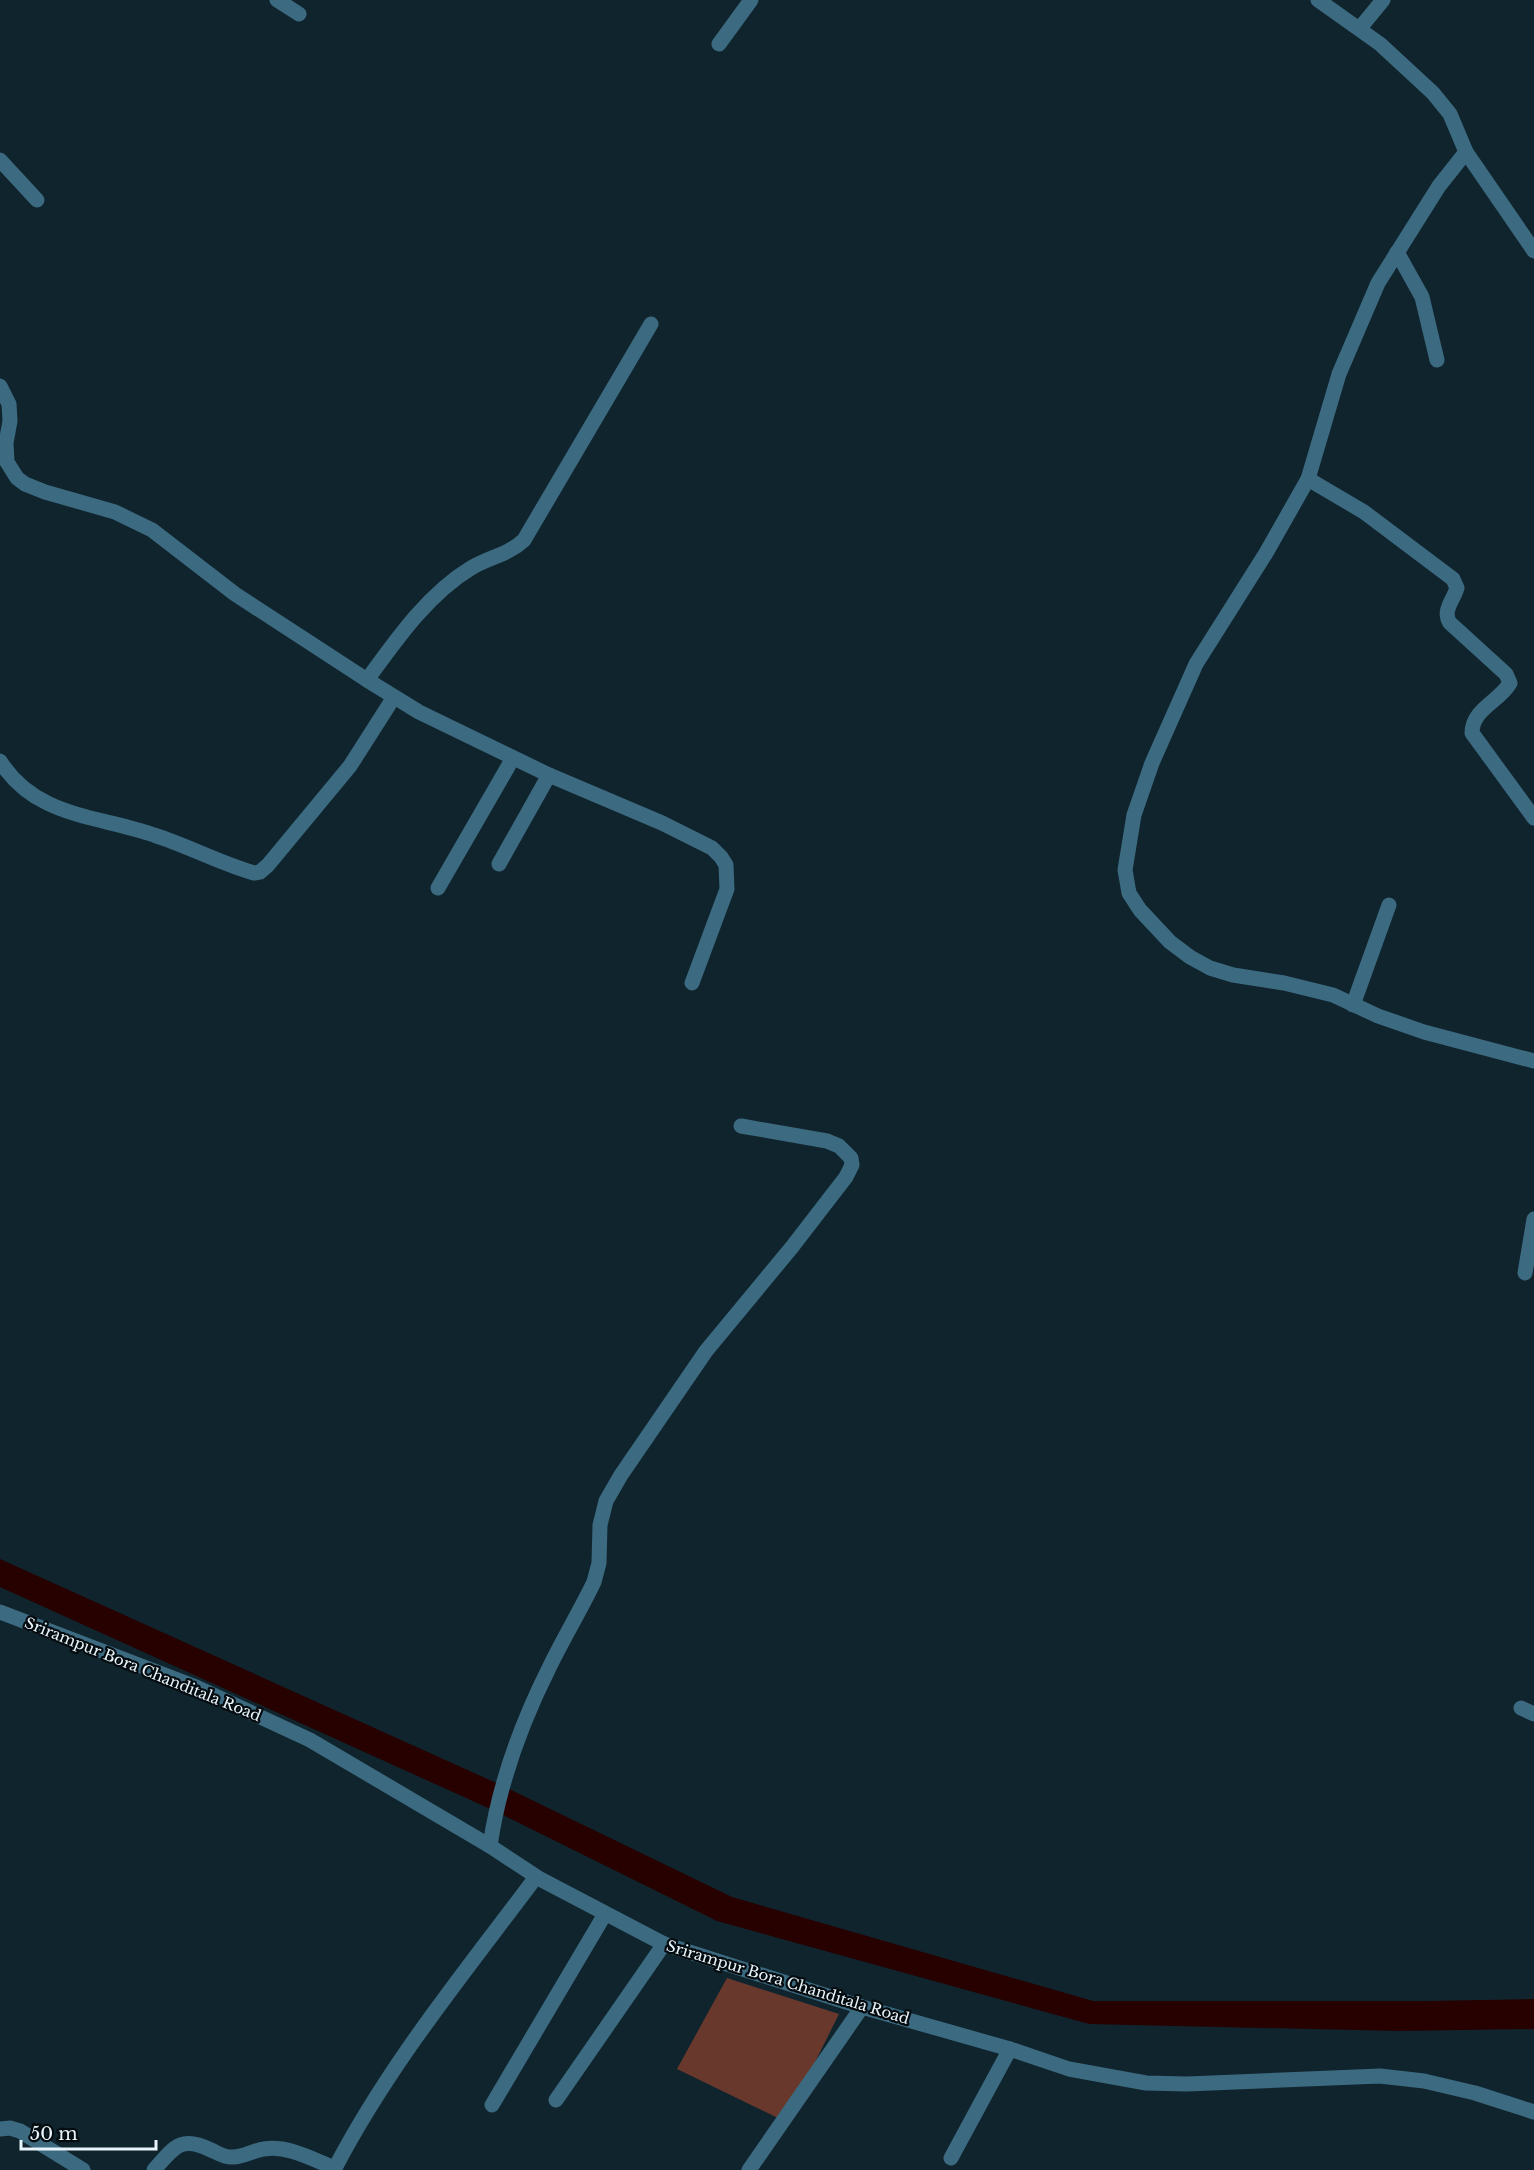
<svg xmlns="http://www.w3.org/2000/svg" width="1534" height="2170" viewBox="0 0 1534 2170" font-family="'Libre Baskerville',serif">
<rect width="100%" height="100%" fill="#10242d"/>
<polygon fill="#69382d" points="727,1978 839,2014 814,2064 778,2118 677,2069"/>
<polygon fill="#270000" points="0,1559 503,1786 732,1897 1093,2001 1427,2001 1534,1999 1534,2029 1399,2031 1089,2024 717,1921 497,1812 0,1587"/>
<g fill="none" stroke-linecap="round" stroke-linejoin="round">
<g stroke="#3c6a80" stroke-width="15">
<polyline points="277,0 299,14"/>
<polyline points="1318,0 1380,44 1433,93 1450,114 1466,152"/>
<polyline points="1360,28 1383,0"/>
<polyline points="719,44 751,0"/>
<polyline points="0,160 37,200"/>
<polyline points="1534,251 1466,152 1439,186 1378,283 1339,374 1308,479 1266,553 1196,664 1152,763 1134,815 1125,870 1129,893 1140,910 1170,942 1190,957 1210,968 1233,975 1284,983 1333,995 1378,1016 1424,1032 1534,1061"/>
<polyline points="1397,252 1422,297 1437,360"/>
<polyline points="0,386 9,404 10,421 6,443 7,462 17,478 25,484 45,492 115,512 152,530 235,594 367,680 419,712 549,775 662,823 712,848 721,857 726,865 727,889 692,983"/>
<path d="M1308,479L1364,512L1453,579L1457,588C1453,601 1442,611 1450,623L1506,674L1510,683C1500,701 1472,709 1472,733L1534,818"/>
<path d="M367,680C396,640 428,594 471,568C489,557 508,555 524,540L651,324"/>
<path d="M0,761C36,818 97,815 154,835C188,846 220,863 254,873L260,872L268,865L350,766L394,697"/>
<polyline points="499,864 549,775"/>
<polyline points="438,888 513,758"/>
<polyline points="1353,1005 1389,905"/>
<polyline points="1525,1273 1534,1219"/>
<polyline points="1521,1708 1534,1714"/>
<path d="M490,1846C499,1784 521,1724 549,1668C563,1639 580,1611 594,1582L599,1563L600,1525L606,1501L621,1475L706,1351L792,1247L846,1177L852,1165L851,1158L839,1146L827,1141L741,1126"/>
<polyline points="556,2100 664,1944"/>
<polyline points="492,2105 605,1914"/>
<polyline points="0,2129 10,2128 20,2131 83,2170"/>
<polyline points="951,2158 1010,2049"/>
<path d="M154,2170C174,2147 181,2135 211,2150C218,2153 225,2158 233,2157C244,2157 254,2150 264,2149C289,2145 313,2160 335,2168"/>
<path d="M334,2170C389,2064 465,1972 536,1877"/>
<polyline points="749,2170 862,2007"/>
</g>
<polyline stroke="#3c6a80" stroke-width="15" points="0,1612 196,1687 310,1740 490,1846 540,1879 664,1944 862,2007 1010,2049 1069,2069 1146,2083 1187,2084 1380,2076 1424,2081 1475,2093 1534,2112"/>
</g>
<g text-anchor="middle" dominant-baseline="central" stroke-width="4.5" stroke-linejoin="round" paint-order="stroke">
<g font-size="15" fill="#e8f4fb" stroke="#050c10">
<text transform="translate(143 1669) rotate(22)">Srirampur Bora Chanditala Road</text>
<text transform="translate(788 1982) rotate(17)">Srirampur Bora Chanditala Road</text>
</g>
</g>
<path d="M21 2140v9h135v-9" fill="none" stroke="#e8f4fb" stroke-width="3"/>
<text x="30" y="2140" font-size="18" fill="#e8f4fb" stroke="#050c10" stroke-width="4.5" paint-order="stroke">50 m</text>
</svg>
